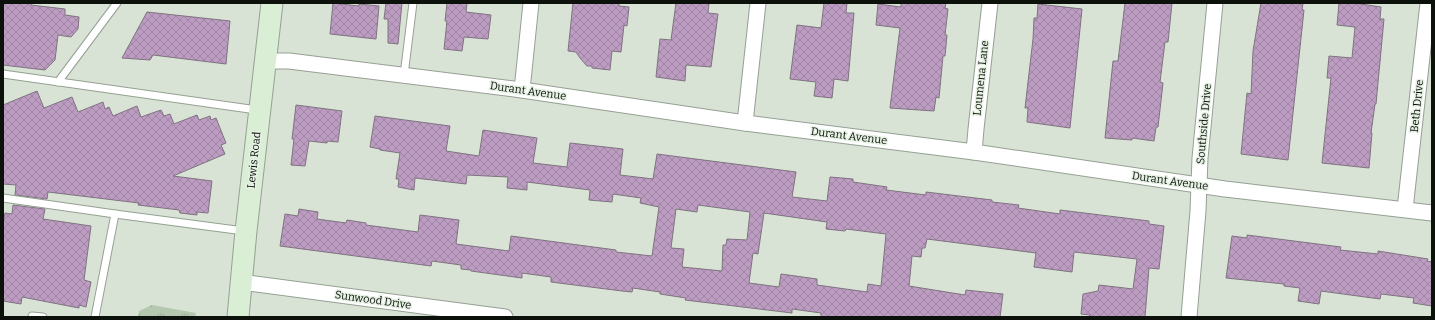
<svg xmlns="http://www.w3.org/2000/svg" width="1435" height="320" viewBox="0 0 1435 320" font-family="Bitter,serif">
<defs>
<pattern id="park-tufts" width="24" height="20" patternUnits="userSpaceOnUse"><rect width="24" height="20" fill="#b3c8af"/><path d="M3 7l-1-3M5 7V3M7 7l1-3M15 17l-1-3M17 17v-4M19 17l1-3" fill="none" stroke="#99ab95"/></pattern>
<pattern id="building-cross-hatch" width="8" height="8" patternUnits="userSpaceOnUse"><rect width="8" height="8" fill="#bd9cc2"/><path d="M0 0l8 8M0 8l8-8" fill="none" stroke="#a185a6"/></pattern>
</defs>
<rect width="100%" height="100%" fill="#d8e3d6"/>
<polygon fill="url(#park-tufts)" points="152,305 196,313 195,317 138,317 139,311"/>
<g fill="url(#building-cross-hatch)" stroke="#7e737f" fill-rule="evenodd">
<polygon points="3,3 32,3 31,5 65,9 65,15 79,17 78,29 71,37 58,35 55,60 45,70 3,65"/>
<polygon points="333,3 359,6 359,4 379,6 376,39 330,34"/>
<polygon points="386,3 402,3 398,44 388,43 388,19 384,19"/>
<polygon points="447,3 467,3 466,12 491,15 488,39 464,37 462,51 444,49 447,21 445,21"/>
<polygon points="573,3 619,3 619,6 629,7 627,26 624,25 621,52 612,51 610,70 592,68 592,66 587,66 580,58 576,52 568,51"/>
<polygon points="676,3 709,3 708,13 718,14 711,67 686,65 685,81 656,77 660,39 671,40"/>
<polygon points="824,3 847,3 846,13 854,13 848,81 834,79 832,98 814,96 816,82 790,79 797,25 821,28"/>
<polygon points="901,3 946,3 945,8 948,9 945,35 947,35 945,56 943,56 939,98 936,97 934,111 890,108 900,28 876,25 878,4 901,7"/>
<polygon points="1125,3 1172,3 1168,42 1165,42 1160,82 1163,83 1158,127 1156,127 1154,141 1132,138 1132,140 1105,138 1113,61 1118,61"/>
<polygon points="1261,3 1303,3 1302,10 1304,10 1288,160 1241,154 1247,93 1251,94 1253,51"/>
<polygon points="1339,3 1354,3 1381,7 1380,19 1384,19 1376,104 1375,104 1371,133 1372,133 1369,168 1322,163 1331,78 1327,78 1329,56 1352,58 1355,27 1337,25"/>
<polygon points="1038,4 1082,9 1070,128 1027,122 1028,108 1025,108 1033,39 1034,18 1037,18"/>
<polygon points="147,12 230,21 226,64 153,55 150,60 122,58"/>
<polygon points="37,91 44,108 72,97 78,112 103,102 105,109 109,107 113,116 137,106 141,117 161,110 164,116 170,114 174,124 197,115 199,120 210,116 211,120 216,118 226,143 221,145 225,154 173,176 212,181 208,213 197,212 197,215 180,213 179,210 138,205 139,203 48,192 47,199 15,195 16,185 3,184 3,105"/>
<polygon points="296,105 342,111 338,142 327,141 327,143 309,141 305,166 291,165 294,139 292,139"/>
<path d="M375,116L450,126L446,151L479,156L483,130L537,138L533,163L567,167L570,143L623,149L620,175L653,179L657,154L796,172L792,197L827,201L830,177L853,179V182L887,187L886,190L926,195V192L992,200V202L1019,205L1018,208L1060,214V210L1149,221V224L1164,226L1159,269L1149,268L1145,317H1089L1090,315L1081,314L1083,294L1098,291L1099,285L1133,289L1137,259L1074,252L1072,272L1034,267L1036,253L927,239L925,248H922L921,257L912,256L909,286L965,295L966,290L1003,294L1000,317H821V313L792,309V313L685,300L686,298L660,294V292L633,288L632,292L622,291L551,282V277L522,273V278L471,271V270L461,269V265L432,261L431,266L280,246L285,214L298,216L299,209L318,212L317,219L346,223L347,220L366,223V225L418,232L420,215L459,220L456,244L509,251L511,236L616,250V252L652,256L659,207L640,203L641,198L613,194L612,202L589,200L590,190L527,182V190L507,188L508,177L467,175L466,184L415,178L414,190L398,187L399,179H396L400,153L380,150V149L370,147ZM698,205L750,212L747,240L727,239L726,245H723L722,271L682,267L684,249L671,248L676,209L697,212ZM764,213L827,222L826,229L845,231L846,229L886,234L881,286L868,284L867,292L817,285V279L781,274L779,287L749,283L753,253L758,254Z"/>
<polygon points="13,205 45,209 43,219 91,226 84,280 91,282 86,307 79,305 79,308 22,297 21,304 3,301 3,223 5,213 12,214"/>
<polygon points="1247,235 1341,247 1340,250 1378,254 1378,251 1428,259 1427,261 1432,262 1432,306 1413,303 1414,298 1381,294 1380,299 1321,291 1319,304 1298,301 1300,288 1284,286 1284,284 1226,278 1232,236 1247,238"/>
</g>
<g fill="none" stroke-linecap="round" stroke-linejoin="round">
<defs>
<g id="lane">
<polyline points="3,74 257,110"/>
<polyline points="404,75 413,3"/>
<polyline points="58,82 117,3"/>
<polyline points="3,198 115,214 244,231"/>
<polyline points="32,317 32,316 43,317"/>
<polyline points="95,317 115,214"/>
</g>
<g id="street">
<polyline points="266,61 289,61 522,90 745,123 974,152 1225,189 1432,213"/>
<polyline points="522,90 531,3"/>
<polyline points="745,123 758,3"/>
<polyline points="974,152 976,129 990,3"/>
<polyline points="1405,209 1428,3"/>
<polyline points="241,282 505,317"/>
<polyline points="1189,317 1198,211 1200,158 1215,3"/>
</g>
<polyline id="secondary" points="238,317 246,231 272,3"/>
</defs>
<use href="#lane" stroke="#95a093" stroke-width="9"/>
<use href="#street" stroke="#95a093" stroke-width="17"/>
<use href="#secondary" stroke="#95a093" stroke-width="23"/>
<use href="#lane" stroke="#fff" stroke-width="7"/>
<use href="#street" stroke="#fff" stroke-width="15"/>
<use href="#secondary" stroke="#daeed5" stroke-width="21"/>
</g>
<g text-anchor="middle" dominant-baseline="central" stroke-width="3" stroke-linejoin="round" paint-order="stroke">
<g font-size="11" fill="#0d110c" stroke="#e5f1e3">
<text transform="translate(981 78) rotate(-84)">Loumena Lane</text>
<text transform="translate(528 91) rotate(8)">Durant Avenue</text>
<text transform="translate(1417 106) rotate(-84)">Beth Drive</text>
<text transform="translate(1204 124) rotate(-85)">Southside Drive</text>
<text transform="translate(849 136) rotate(7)">Durant Avenue</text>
<text transform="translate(254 160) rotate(-84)">Lewis Road</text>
<text transform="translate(1170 181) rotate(8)">Durant Avenue</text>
<text transform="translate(373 300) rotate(8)">Sunwood Drive</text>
</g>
</g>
<rect width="1435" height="320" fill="none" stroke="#0d110c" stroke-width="8"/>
</svg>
